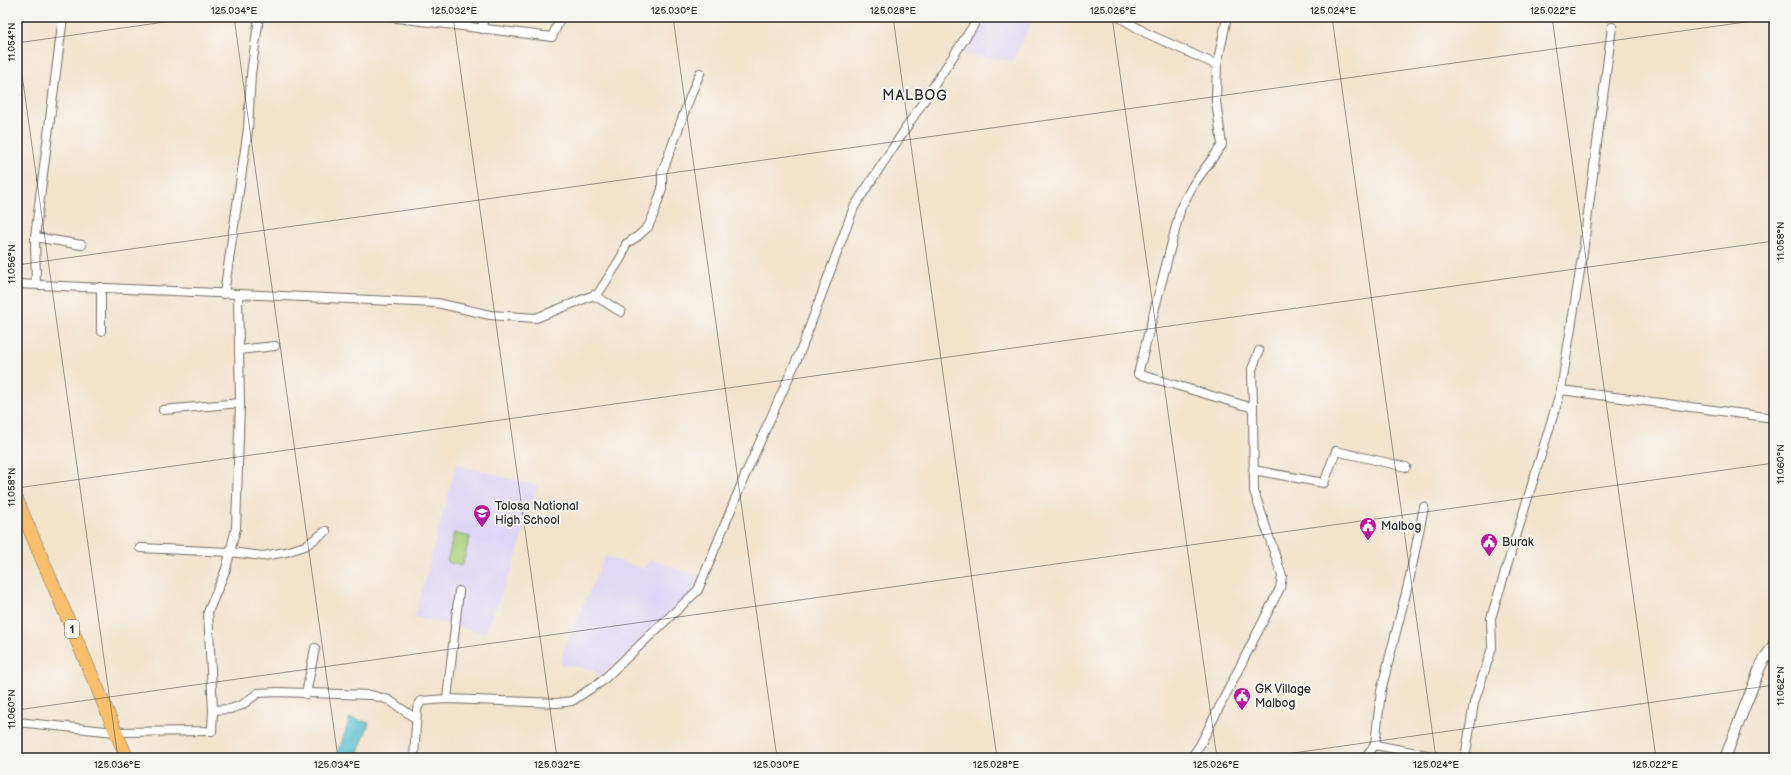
<svg xmlns="http://www.w3.org/2000/svg" width="1791" height="775" viewBox="0 0 1791 775" font-family="'Balsamiq Sans',sans-serif">
<rect width="100%" height="100%" fill="#f6f6f2"/>
<filter id="ink" filterUnits="userSpaceOnUse"><feTurbulence type="fractalNoise" baseFrequency=".025" numOctaves="2"/><feDisplacementMap in="SourceGraphic" scale="8" xChannelSelector="R" yChannelSelector="G"/><feConvolveMatrix kernelMatrix="1 2 1 2 8 2 1 2 1" color-interpolation-filters="sRGB"/></filter>
<filter id="wash" filterUnits="userSpaceOnUse"><feTurbulence type="fractalNoise" baseFrequency=".012" numOctaves="4" result="noise"/><feDisplacementMap in="SourceGraphic" scale="16" xChannelSelector="R" yChannelSelector="G"/><feGaussianBlur stdDeviation="0.9" result="paint"/><feColorMatrix in="noise" values="0 0 0 0 0 0 0 0 0 0 0 0 0 0 0 0 0 1.4 0 .05"/><feComposite in="paint" operator="in"/></filter>
<g filter="url(#wash)">
<rect width="100%" height="100%" fill="#f3e3cc"/>
<g fill="#ded5f5">
<polygon points="980,17 1034,17 1013,61 966,55"/>
<polygon points="456,464 538,486 512,569 485,633 415,617"/>
<polygon points="605,556 644,569 650,559 699,577 695,589 601,677 591,669 561,665 563,652"/>
</g>
<polygon fill="#abd17b" stroke="#6b7e53" points="454,533 470,537 462,566 447,562"/>
<polygon fill="#52becc" stroke="#3e747c" points="350,718 369,723 356,758 336,758"/>
</g>
<g filter="url(#ink)">
<g fill="none" stroke-linecap="round" stroke-linejoin="round">
<defs>
<g id="minor">
<polyline points="389,17 552,37 561,17"/>
<polyline points="1119,17 1146,33 1217,65 1216,101 1222,145 1193,185 1181,207 1138,374 1253,408 1254,491 1282,576 1280,588 1200,745 1191,758"/>
<polyline points="482,29 484,17"/>
<polyline points="1217,65 1227,17"/>
<polyline points="35,237 82,245"/>
<polyline points="17,284 437,303 490,315 536,318 594,295 621,312"/>
<polyline points="36,284 35,237 63,17"/>
<polyline points="224,294 248,129 251,74 259,17"/>
<polyline points="596,297 622,256 626,244 638,236 648,227 653,216 662,189 662,173 692,92 700,73"/>
<polyline points="101,331 101,287"/>
<polyline points="239,350 275,346"/>
<polyline points="1561,390 1774,418"/>
<polyline points="1253,408 1252,369 1259,351"/>
<polyline points="163,410 240,403"/>
<polyline points="1253,470 1324,483 1336,451 1406,467"/>
<polyline points="1424,507 1409,581 1381,691 1375,745 1443,758"/>
<polyline points="140,548 230,552 263,556 286,552 305,546 326,531"/>
<polyline points="306,694 315,648"/>
<polyline points="447,699 459,591"/>
<polyline points="213,710 230,709 242,705 258,693 277,692 371,695 389,700 416,719"/>
<polyline points="17,722 115,732 212,731 213,710 208,612 226,569 236,528 240,403 238,294"/>
<polyline points="414,758 417,709 421,701 447,699 557,703 572,701 601,682 698,590 746,473 801,350 854,207 975,23 976,17"/>
<polyline points="1364,758 1375,745"/>
<polyline points="1465,758 1474,703 1492,648 1491,618 1561,390 1583,252 1612,27"/>
</g>
<polyline id="tertiary" points="1725,758 1761,665 1774,644"/>
<polyline id="trunk" points="17,500 127,758"/>
</defs>
<use href="#minor" stroke="#716b63" stroke-width="10"/>
<use href="#tertiary" stroke="#716b63" stroke-width="12"/>
<use href="#trunk" stroke="#716b63" stroke-width="14"/>
<use href="#minor" stroke="#fff" stroke-width="8"/>
<use href="#tertiary" stroke="#fff" stroke-width="10"/>
<use href="#trunk" stroke="#f9bf6d" stroke-width="13"/>
</g>
</g>
<path fill="none" stroke="#2b2b2b" stroke-width="1" stroke-opacity="0.45" d="M234,17L338,758M453,17L557,758M673,17L777,758M893,17L997,758M1112,17L1217,758M1332,17L1436,758M1552,17L1656,758M1772,17L1774,34M17,39L118,758M17,43L200,17M17,265L1774,18M17,488L1774,241M17,710L1774,463M1258,758L1774,685"/>
<defs>
<symbol id="school-pin" viewBox="-11 -11 22 30"><path d="M0 17L-7.5 6A9.5 9.5 0 1 1 7.5 6Z" fill="#b5179e" stroke="#f6f6f2"/><path d="M0-5L7-2L0 1L-7-2ZM-4 1L0 2.5L4 1V4Q0 6-4 4Z" fill="#fff"/></symbol>
<symbol id="civic-pin" viewBox="-11 -11 22 30"><path d="M0 17L-7.5 6A9.5 9.5 0 1 1 7.5 6Z" fill="#b5179e" stroke="#f6f6f2"/><path d="M-.6-6.5H3V-4.5H.6V-3L4-1V1h2V6H-6V1h2V-1L-.6-3ZM-1.2 2.5V6h2.4V2.5Z" fill="#fff"/></symbol>
</defs>
<g fill-rule="evenodd">
<use href="#school-pin" x="472" y="503" width="20" height="27"/>
<use href="#civic-pin" x="1358" y="516" width="20" height="27"/>
<use href="#civic-pin" x="1479" y="532" width="20" height="27"/>
<use href="#civic-pin" x="1232" y="686" width="20" height="27"/>
</g>
<g text-anchor="middle" dominant-baseline="central" stroke-width="4" stroke-linejoin="round" paint-order="stroke">
<rect fill="#f6f6f2" stroke="#686867" stroke-width="1" x="65" y="620" width="14" height="18" rx="3"/>
<g font-size="11" font-weight="bold" fill="#2b2b2b">
<text x="72" y="629">1</text>
</g>
<g font-size="12" fill="#2b2b2b" stroke="#f6f6f2" text-anchor="start">
<text x="495" y="506">Tolosa National<tspan x="495" dy="14">High School</tspan></text>
<text x="1381" y="526">Malbog</text>
<text x="1502" y="542">Burak</text>
<text x="1255" y="689">GK Village<tspan x="1255" dy="14">Malbog</tspan></text>
</g>
<g font-size="14" letter-spacing="1" fill="#2b2b2b" stroke="#f6f6f2">
<text x="915" y="95">MALBOG</text>
</g>
</g>
<rect width="1791" height="775" fill="none" stroke="#f6f6f2" stroke-width="44"/>
<rect x="22" y="22" width="1747" height="731" fill="none" stroke="#2b2b2b" stroke-width="1.5"/>
<g font-size="10" text-anchor="middle" fill="#2b2b2b">
<text x="234" y="14">125.034°E</text>
<text x="454" y="14">125.032°E</text>
<text x="674" y="14">125.030°E</text>
<text x="893" y="14">125.028°E</text>
<text x="1113" y="14">125.026°E</text>
<text x="1333" y="14">125.024°E</text>
<text x="1553" y="14">125.022°E</text>
<text transform="translate(11 42) rotate(-90)" y="4">11.054°N</text>
<text transform="translate(1780 241) rotate(-90)" y="4">11.058°N</text>
<text transform="translate(11 264) rotate(-90)" y="4">11.056°N</text>
<text transform="translate(1780 464) rotate(-90)" y="4">11.060°N</text>
<text transform="translate(11 487) rotate(-90)" y="4">11.058°N</text>
<text transform="translate(1780 686) rotate(-90)" y="4">11.062°N</text>
<text transform="translate(11 709) rotate(-90)" y="4">11.060°N</text>
<text x="117" y="768">125.036°E</text>
<text x="337" y="768">125.034°E</text>
<text x="557" y="768">125.032°E</text>
<text x="776" y="768">125.030°E</text>
<text x="996" y="768">125.028°E</text>
<text x="1216" y="768">125.026°E</text>
<text x="1436" y="768">125.024°E</text>
<text x="1655" y="768">125.022°E</text>
</g>
</svg>
